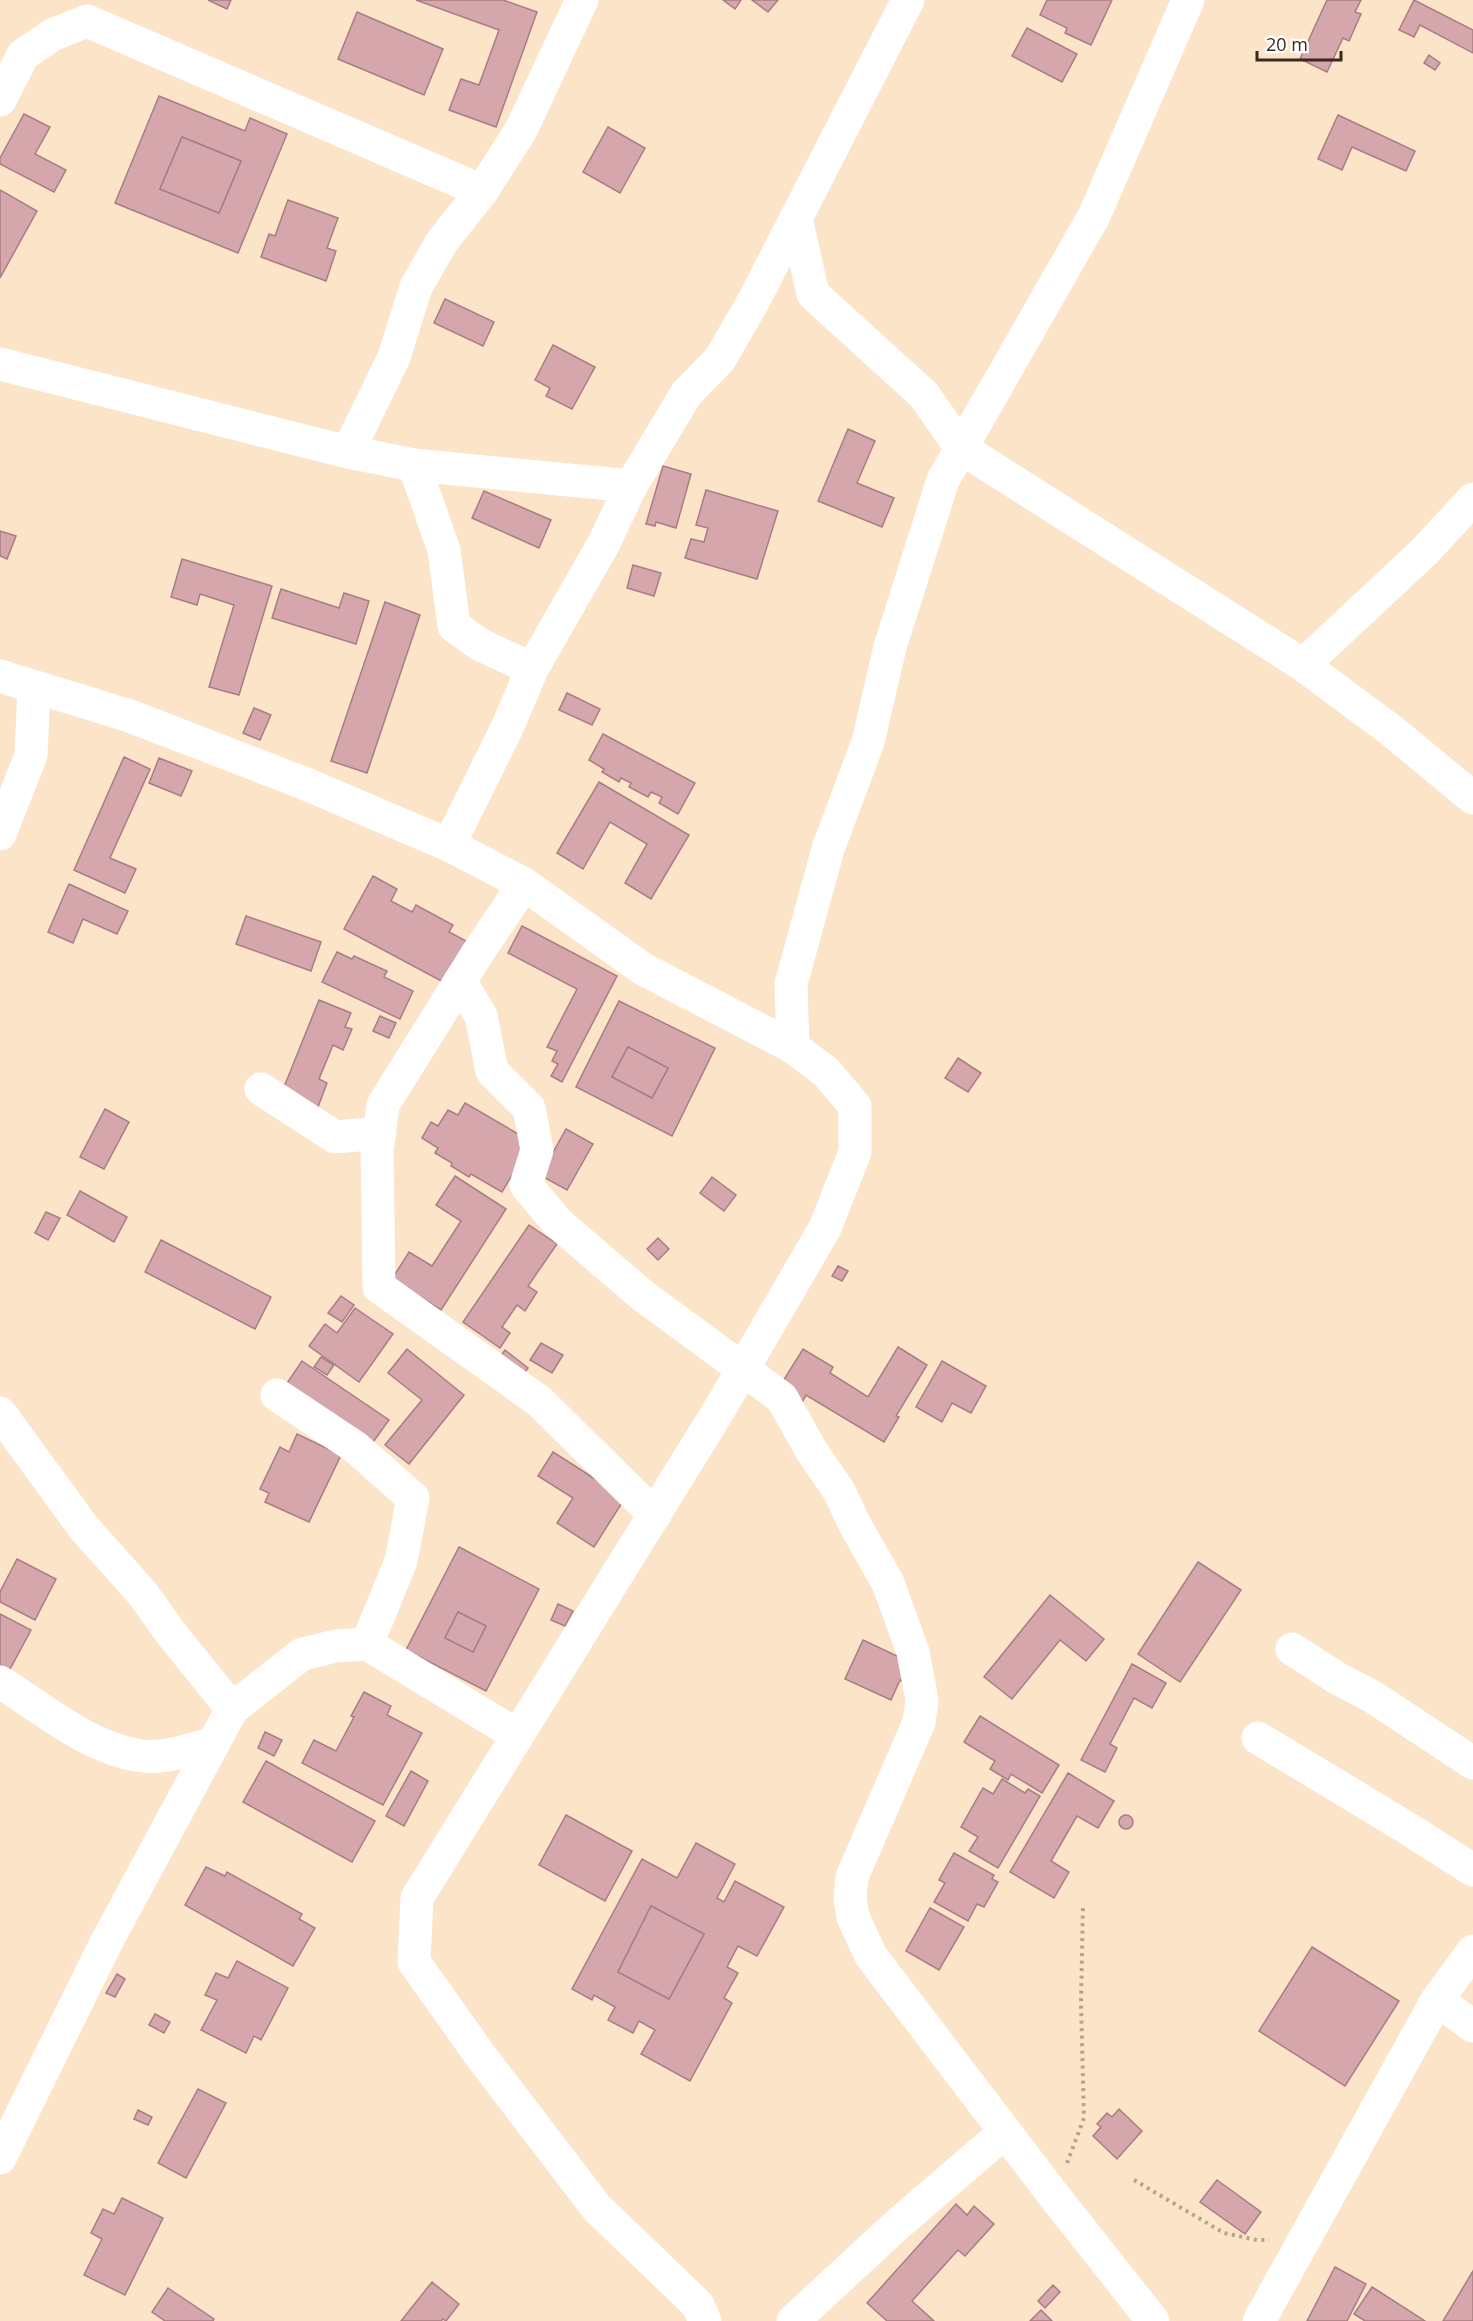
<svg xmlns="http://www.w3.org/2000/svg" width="1473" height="2321" viewBox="0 0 1473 2321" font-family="'Open Sans',sans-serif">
<rect width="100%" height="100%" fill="#fce4c9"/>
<g fill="#d5a7ad" stroke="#a97d83" stroke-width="1.5" fill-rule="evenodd">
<polygon points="208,0 231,0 227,9"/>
<polygon points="416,0 503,0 537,12 496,127 449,110 461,79 479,85 499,30"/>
<polygon points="723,0 741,0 735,9"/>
<polygon points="752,0 778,0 768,12"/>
<polygon points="1047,0 1112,0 1091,45 1065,33 1067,28 1040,15"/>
<polygon points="1327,0 1361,0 1355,12 1361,14 1349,41 1343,38 1327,72 1300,59"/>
<polygon points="1414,0 1473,30 1473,53 1420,25 1414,37 1399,30"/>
<polygon points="357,12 443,49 424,95 338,59"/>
<polygon points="1027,28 1077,54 1062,82 1012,56"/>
<polygon points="1429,55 1440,63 1435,70 1424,63"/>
<path d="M159,96L245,131L250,118L287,134L238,253L115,203ZM182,137L241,161L219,213L160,189Z"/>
<polygon points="24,114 50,127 35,154 66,170 54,192 0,164 0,158"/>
<polygon points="1338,115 1415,151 1406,171 1352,147 1342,170 1318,159"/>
<polygon points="608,127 645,148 620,193 583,172"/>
<polygon points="182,137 241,161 219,213 160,189"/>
<polygon points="0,190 37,211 0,278"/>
<polygon points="288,200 338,218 327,248 336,251 326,281 261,257 269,234 275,236"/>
<polygon points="445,299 494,322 483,346 434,323"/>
<polygon points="553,345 595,367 572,409 546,396 550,388 535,380"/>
<polygon points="848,429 875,441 857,483 894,498 882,527 818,501"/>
<polygon points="663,466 691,474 676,528 656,522 655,526 646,524"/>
<polygon points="706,490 778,511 757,579 685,558 691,539 704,542 708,528 696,525"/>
<polygon points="484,491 551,520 539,548 472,518"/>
<polygon points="0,531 16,536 7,559 0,556"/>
<polygon points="182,559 272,586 239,695 209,687 234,605 200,594 197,605 171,597"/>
<polygon points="633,565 661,573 654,596 627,588"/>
<polygon points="281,589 339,608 344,593 369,601 356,644 272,618"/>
<polygon points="385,602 420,615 367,773 331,761"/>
<polygon points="567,693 600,709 592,725 559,710"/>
<polygon points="254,708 271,715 260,740 243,733"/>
<polygon points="603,734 695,783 678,814 659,803 662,797 651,792 648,797 629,787 631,783 621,778 619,782 602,772 604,769 589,760"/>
<polygon points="124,757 150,769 110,858 136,869 125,893 74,870"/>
<polygon points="159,758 192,771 181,796 149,783"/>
<polygon points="599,782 689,835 651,899 625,883 647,844 610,822 583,869 557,853"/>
<polygon points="373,876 397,889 391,901 412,912 416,905 453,925 449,932 468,942 445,983 344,929"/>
<polygon points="69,884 128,911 117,934 83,919 73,943 48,932"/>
<polygon points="246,916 321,942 311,971 236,944"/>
<polygon points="522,926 617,976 562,1082 551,1076 558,1064 552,1061 557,1051 547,1047 577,989 508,953"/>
<polygon points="337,952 352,959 354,956 387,971 384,977 413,991 400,1019 322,982"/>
<polygon points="319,1000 351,1013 345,1027 352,1029 343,1050 333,1045 319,1079 327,1083 318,1107 282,1092"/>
<path d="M619,1001L715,1048L672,1136L576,1087ZM628,1047L668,1068L652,1098L612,1077Z"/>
<polygon points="380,1016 396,1023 389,1038 373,1031"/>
<polygon points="628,1047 668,1068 652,1098 612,1077"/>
<polygon points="958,1058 981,1073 968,1092 945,1078"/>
<polygon points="465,1103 532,1142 502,1192 471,1174 469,1177 451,1166 452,1163 435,1153 438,1148 422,1138 431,1122 438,1126 448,1110 458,1115"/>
<polygon points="105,1109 129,1122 104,1169 80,1157"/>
<polygon points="566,1129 593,1144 567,1190 536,1173 546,1165"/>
<polygon points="455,1176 506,1209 441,1310 392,1279 409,1252 432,1266 461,1221 436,1205"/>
<polygon points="712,1177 736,1195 724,1211 700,1193"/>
<polygon points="80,1191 127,1217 114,1242 67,1215"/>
<polygon points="46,1212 60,1218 48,1240 35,1233"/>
<polygon points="529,1225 557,1244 528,1286 537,1292 525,1311 517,1305 502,1327 510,1333 500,1348 463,1322"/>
<polygon points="658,1238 669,1249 658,1260 647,1249"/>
<polygon points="161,1240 271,1297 255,1329 145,1272"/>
<polygon points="838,1266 848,1271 842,1281 832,1276"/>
<polygon points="341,1296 354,1305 342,1322 328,1313"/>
<polygon points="355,1308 393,1334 359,1382 309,1346 325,1324 337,1333"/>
<polygon points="541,1343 563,1355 552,1373 530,1360"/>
<polygon points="898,1347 927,1365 896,1416 899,1417 884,1442 806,1395 803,1401 786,1390 783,1381 803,1349 833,1367 830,1373 868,1397"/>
<polygon points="407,1349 464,1395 409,1464 385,1445 422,1400 388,1373"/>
<polygon points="505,1350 528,1368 520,1379 497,1361"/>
<polygon points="321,1357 334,1365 327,1375 314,1367"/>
<polygon points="302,1361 389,1420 371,1445 285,1386"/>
<polygon points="942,1361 986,1386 971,1413 952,1403 942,1422 916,1407"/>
<polygon points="297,1434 341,1455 309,1522 265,1502 269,1493 260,1489 280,1447 289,1452"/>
<polygon points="553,1452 625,1498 594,1547 557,1523 573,1498 538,1476"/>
<path d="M459,1547L539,1589L486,1691L406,1650ZM458,1612L486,1626L473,1652L445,1638Z"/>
<polygon points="17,1559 56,1579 35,1620 0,1602 0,1592"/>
<polygon points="1198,1562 1241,1590 1180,1682 1138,1654"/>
<polygon points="1050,1595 1104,1639 1086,1661 1060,1640 1012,1699 984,1677"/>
<polygon points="558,1604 573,1611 565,1626 551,1620"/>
<polygon points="458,1612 486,1626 473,1652 445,1638"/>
<polygon points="0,1614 31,1630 9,1671 0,1667"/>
<polygon points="863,1640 914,1664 905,1683 900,1680 891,1700 845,1679"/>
<polygon points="1132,1664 1166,1683 1152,1708 1134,1698 1110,1744 1117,1748 1105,1772 1081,1760"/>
<polygon points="364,1692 391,1706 387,1715 422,1733 383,1805 302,1763 314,1740 336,1751 354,1717 351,1716"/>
<polygon points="980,1716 1059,1765 1042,1793 1011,1774 1008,1780 990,1769 995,1761 964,1742"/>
<polygon points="265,1732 282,1740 274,1756 258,1748"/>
<polygon points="266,1761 375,1821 352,1862 243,1802"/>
<polygon points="411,1771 428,1781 404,1826 386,1816"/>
<polygon points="1068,1773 1114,1801 1098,1828 1077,1816 1051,1861 1069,1872 1054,1898 1010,1872"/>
<polygon points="1002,1779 1025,1793 1028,1789 1040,1796 998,1868 969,1851 978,1837 961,1827 983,1788 993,1794"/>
<circle cx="1126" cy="1822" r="7"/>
<polygon points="566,1815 632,1851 605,1901 539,1865"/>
<path d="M696,1843L735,1864L717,1898L724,1902L735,1881L784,1907L757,1956L738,1946L727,1967L738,1973L724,1998L732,2003L690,2081L641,2054L655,2030L639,2021L633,2033L608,2020L615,2007L594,1995L592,2000L572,1989L642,1859L677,1878ZM651,1906L704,1934L669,1999L618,1972Z"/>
<polygon points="954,1853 994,1875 992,1879 998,1882 984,1907 977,1904 968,1921 934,1902 945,1883 939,1880"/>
<polygon points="206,1867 225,1876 227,1872 302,1914 299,1919 315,1928 293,1966 185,1905"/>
<polygon points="651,1906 704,1934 669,1999 618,1972"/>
<polygon points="930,1908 964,1927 939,1970 906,1951"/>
<polygon points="1312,1947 1399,2001 1345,2086 1259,2031"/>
<polygon points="237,1961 288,1988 261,2040 254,2036 246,2053 201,2030 217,2000 205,1995 216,1973 228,1978"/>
<polygon points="117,1974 125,1979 115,1997 106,1993"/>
<polygon points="155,2014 170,2022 164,2033 149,2025"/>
<polygon points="198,2089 226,2103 186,2178 158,2163"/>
<polygon points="1119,2109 1142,2131 1117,2159 1093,2136 1101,2127 1097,2124 1107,2113 1112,2117"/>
<polygon points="138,2110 152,2117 148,2125 134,2119"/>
<polygon points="1217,2180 1261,2212 1245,2234 1200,2202"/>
<polygon points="122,2198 163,2218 125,2295 84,2275 102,2239 91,2233 103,2209 114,2214"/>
<polygon points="956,2204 967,2215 974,2206 994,2224 965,2256 958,2250 912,2301 934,2321 887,2321 867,2303"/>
<polygon points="1335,2267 1366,2284 1347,2321 1307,2321"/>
<polygon points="1473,2271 1473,2321 1443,2321"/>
<polygon points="432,2282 459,2304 446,2321 443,2319 441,2321 401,2321"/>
<polygon points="1053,2285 1060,2292 1045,2308 1038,2301"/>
<polygon points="1372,2287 1425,2321 1365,2321 1354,2314"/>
<polygon points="168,2288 214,2319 213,2321 165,2321 152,2312"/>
<polygon points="1041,2310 1052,2321 1030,2321"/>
</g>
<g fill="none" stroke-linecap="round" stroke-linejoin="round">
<g stroke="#b6a38d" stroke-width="4" stroke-dasharray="3 4.5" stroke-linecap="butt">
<polyline points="1067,2163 1084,2118 1081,2004 1083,1905"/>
<polyline points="1134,2180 1224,2233 1257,2240 1269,2240"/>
</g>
<g stroke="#fff" stroke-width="33">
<polyline points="0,100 23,55 52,35 87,21 482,191"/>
<polyline points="796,218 813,294 924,395 961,448 1303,665 1392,731 1473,798"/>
<polyline points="0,364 348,452 414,465 631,486"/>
<polyline points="348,452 394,357 416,287 441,243 482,191 521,130 582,0"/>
<polyline points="414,465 444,550 454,626 479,644 532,669"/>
<polyline points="1303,665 1424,552 1473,499"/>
<polyline points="0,676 130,716 306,784 449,845 524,884 643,969 793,1047 826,1072 855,1106 855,1152 825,1228 719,1410 417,1898 414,1962 480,2055 597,2208 698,2305 705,2321"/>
<polyline points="0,834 31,755 34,687"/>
<polyline points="449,845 507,728 532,669 604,543 631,486 686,394 720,359 754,300 908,0"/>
<polyline points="524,884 477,954 383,1105 377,1150 379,1287 539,1401 655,1515"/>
<polyline points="460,981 481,1016 492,1071 529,1108 537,1150 526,1185 558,1223 642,1295 782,1398 811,1450 839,1491 854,1523 888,1583 913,1652 922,1700 919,1722 913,1736 852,1877 850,1899 853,1917 871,1956 1055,2197 1153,2321"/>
<polyline points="793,1047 791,984 828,849 868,742 890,647 943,480 1094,216 1188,0"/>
<polyline points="261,1089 335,1137 380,1133"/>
<polyline points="277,1395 355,1447 413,1498 401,1561 367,1644"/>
<polyline points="0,1413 84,1528 143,1594 170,1632 232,1709 106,1943 0,2158"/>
<polyline points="1292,1649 1337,1678 1373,1697 1473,1763"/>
<path d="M0,1682C44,1709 89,1749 142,1756C166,1759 191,1749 214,1743"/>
<polyline points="232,1709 302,1654 336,1646 367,1644 517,1735"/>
<polyline points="1258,1738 1407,1828 1473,1870"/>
<polyline points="1437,2000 1473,2026"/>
<polyline points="793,2321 899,2223 1005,2132"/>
<polyline points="1259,2321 1437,2000 1473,1951"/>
</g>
</g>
<path d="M1257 51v9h84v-9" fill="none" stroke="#362b1e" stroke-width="3"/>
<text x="1266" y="51" font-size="18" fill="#362b1e" stroke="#ffffff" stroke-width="4.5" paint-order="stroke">20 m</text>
</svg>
